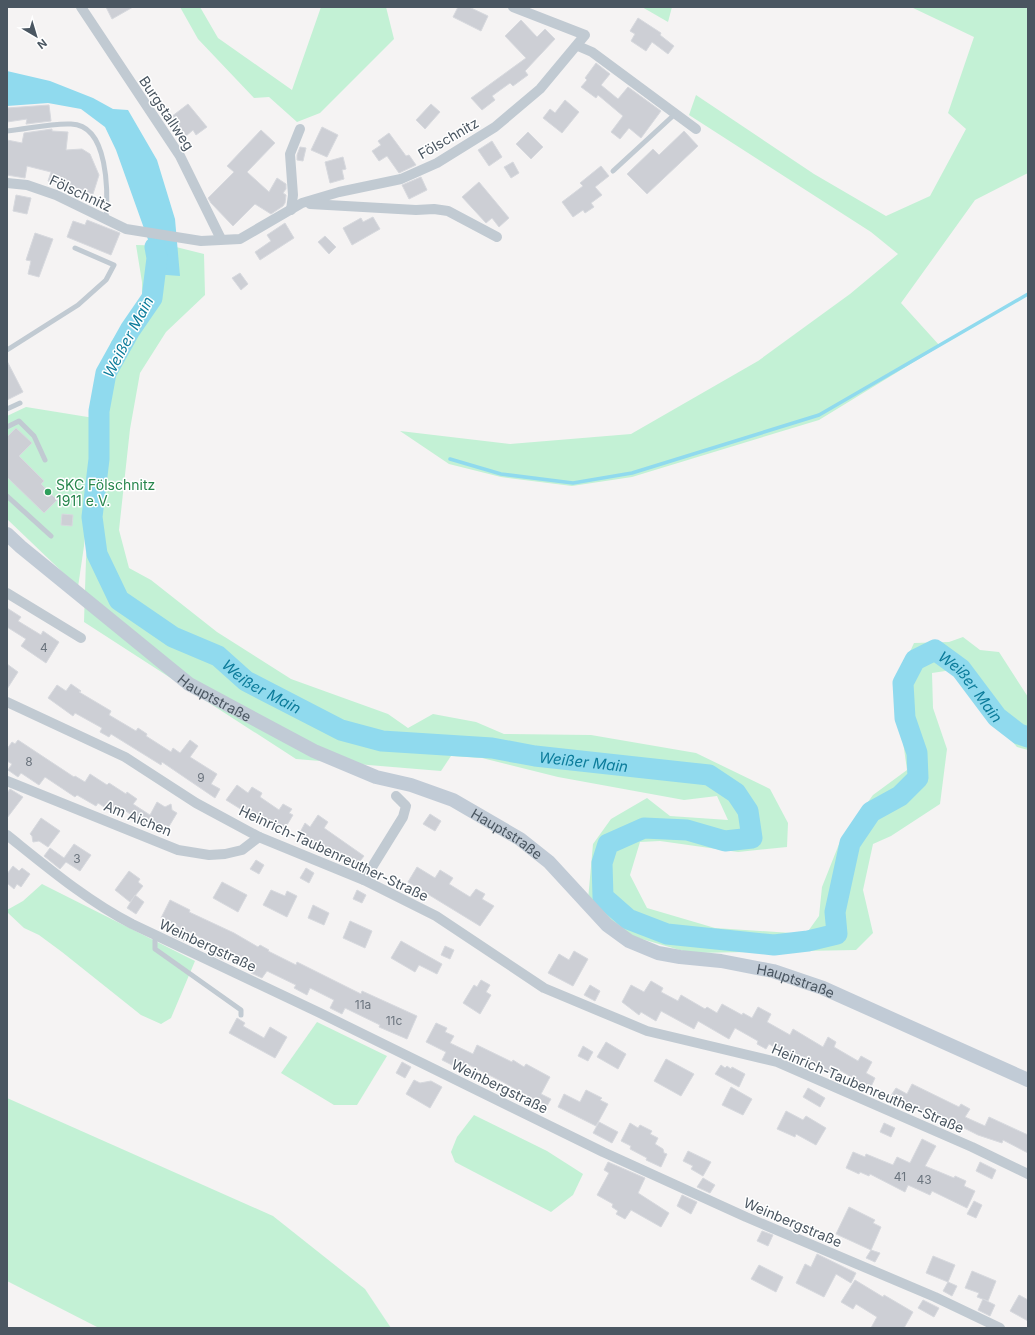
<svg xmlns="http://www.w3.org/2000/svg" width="1035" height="1335" viewBox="0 0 1035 1335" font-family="Inter,sans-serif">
<rect width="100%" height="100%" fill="#f5f3f3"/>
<g fill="#c3f1d5">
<polygon points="180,7 200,7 218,38 292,90 321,7 386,7 394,39 320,113 297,122 269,97 254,98 198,39"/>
<polygon points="642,7 672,7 668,22"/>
<polygon points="911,7 1028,7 1028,173 975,200 901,303 940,346 819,420 632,477 572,486 501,477 449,464 400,431 510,444 631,434 758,361 850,294 898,254 871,232 689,115 696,95 814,174 886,216 930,196 966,129 948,113 974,37"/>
<polygon points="136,245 172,246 204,254 205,295 166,332 140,373 130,429 119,530 129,568 151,580 217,632 291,679 388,714 408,728 433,714 476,722 504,734 591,735 696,753 770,789 788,823 787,847 738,852 660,841 640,842 630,875 647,908 715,928 806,934 819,916 822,887 841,839 873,795 907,770 895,684 914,643 949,642 963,637 980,650 999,652 1028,697 1028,750 1017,747 979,704 952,670 932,673 933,708 947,749 940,804 891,836 873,844 863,890 873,933 856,950 690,953 628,935 587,911 593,844 611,819 647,798 670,816 728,820 717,796 684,800 558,777 482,758 451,756 441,771 296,759 84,622 86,559 97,408 111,342 142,299 142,282"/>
<polygon points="26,407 94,418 84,546 78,587 7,519 7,416"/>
<polygon points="42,884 195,961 171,1018 161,1024 141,1015 62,952 39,935 24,928 7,912 7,910 23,901"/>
<polygon points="317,1022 387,1056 357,1105 334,1105 281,1073"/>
<polygon points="7,1098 273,1216 365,1289 391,1328 99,1328 7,1281"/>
<polygon points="474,1115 547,1151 583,1174 573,1195 551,1212 455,1162 451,1152 457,1137"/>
</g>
<polygon fill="#90daee" points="7,71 50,81 93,98 113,109 128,110 157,160 175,219 180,276 153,274 151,248 116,150 105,127 81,109 48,103 7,106"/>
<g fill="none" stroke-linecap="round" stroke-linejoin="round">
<polyline stroke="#90daee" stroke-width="3.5" points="450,459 501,474 573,483 632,473 819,415 1028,294"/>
<path stroke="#90daee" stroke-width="21" id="s1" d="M155,247L157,258L152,298L130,330L106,373L99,411V459L92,517L97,554L119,600L173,637L218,656L246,681L341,730L382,741L492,748L535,756L709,775L736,793L748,811L752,838L725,841L687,830L644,828L608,844L602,863L603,897L628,919L667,934L774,945L808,941L837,934L835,912L850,843L871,812L900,796L918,778L917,753L905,718L903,683L915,660L935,650L961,669L997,717L1019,734L1028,737"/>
</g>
<g fill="#cdcfd5" stroke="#d7d9de">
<polygon points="106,7 133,7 112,19"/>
<polygon points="458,7 469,7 488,16 481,31 453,17"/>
<polygon points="638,18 661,33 660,35 674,46 668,54 652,42 646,51 631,41 635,34 630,31"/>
<polygon points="521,20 537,37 545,29 555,39 525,71 528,75 513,86 510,83 492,96 495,100 482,110 471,98 526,58 505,36"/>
<polygon points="596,63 610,74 601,85 618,99 628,87 661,111 641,138 629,128 620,139 611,132 623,116 598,95 596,98 581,87 587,80 585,78"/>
<polygon points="565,100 579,112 562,133 543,118 550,109 555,113"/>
<polygon points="188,104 207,127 196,135 193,130 186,136 171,117"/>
<polygon points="431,104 440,112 425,129 416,120"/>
<polygon points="49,105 51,121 26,124 27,119 7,122 7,108"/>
<polygon points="322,127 338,135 327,157 311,150"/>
<polygon points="52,129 52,131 68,132 66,150 82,149 90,154 99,175 93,194 48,181 51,172 27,166 25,178 7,175 7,140 22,143 24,133"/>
<polygon points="261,130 275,143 247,172 269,192 277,178 286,184 286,189 283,193 286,195 285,203 283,206 271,214 255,204 233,226 211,203 208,198 234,172 227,166"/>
<polygon points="684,131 698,146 647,194 627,174 653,149 659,155"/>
<polygon points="528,132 543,147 531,159 516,144"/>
<polygon points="389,133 406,156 409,155 416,165 399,173 387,156 379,161 372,151 381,145 378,141"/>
<polygon points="492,141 502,157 489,166 478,150"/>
<polygon points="300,147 306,148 303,161 297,160 297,155"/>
<polygon points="343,157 346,169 342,170 344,179 330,183 325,162"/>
<polygon points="513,162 519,173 511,178 504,167"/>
<polygon points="601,166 609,176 595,187 602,195 591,203 594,207 585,213 583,210 573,217 562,202 583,186 580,183"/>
<polygon points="421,177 427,190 409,199 402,185"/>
<polygon points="479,182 509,218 499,227 492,218 486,223 462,197"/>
<polygon points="16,195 31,198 27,214 13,211"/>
<polygon points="373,217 380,229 352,245 343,228 361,218 363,222"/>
<polygon points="87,220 120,233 111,255 67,237 73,221 85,225"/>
<polygon points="285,223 294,238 260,260 255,252 271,241 267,235"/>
<polygon points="35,233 53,239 39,277 28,274 31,261 26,260"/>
<polygon points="325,236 336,247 329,254 318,242"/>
<polygon points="240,273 248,284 241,290 232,278"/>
<polygon points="7,361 23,392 7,400"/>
<polygon points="16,428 32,443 19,456 44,481 41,484 57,500 44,513 7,477 7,437"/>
<polygon points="62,514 73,515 72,526 61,525"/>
<polygon points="7,608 21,617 18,621 41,635 43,631 59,642 46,663 21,646 26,639 7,627"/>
<polygon points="7,664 18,672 7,689"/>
<polygon points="71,684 81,691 79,692 111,711 109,715 136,731 138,728 147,734 146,736 171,752 173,748 180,753 190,740 198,746 190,757 217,774 211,784 220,789 215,798 162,762 161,765 111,734 109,737 100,732 102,728 75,713 73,716 48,698 57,685 66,691"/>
<polygon points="18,740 74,777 75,776 85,782 90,774 107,785 109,783 126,794 127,792 137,799 133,804 150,815 157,802 165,807 171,804 172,810 177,813 168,828 162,826 161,828 148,820 145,827 134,822 136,818 120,807 115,814 98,803 96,806 77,795 75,797 45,777 39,785 21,773 18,777 8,770 12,764 7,761 7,749 12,742 15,744"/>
<polygon points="237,785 248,793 252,787 262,793 260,797 279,810 283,804 292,809 289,813 293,815 284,830 258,814 255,818 226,800"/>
<polygon points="10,789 23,797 7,818 7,793"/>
<polygon points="430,814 441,821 435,831 423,824"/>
<polygon points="318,815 328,822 324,828 364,856 357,865 349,859 347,862 323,846 320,850 298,836 305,823 310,827"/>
<polygon points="41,818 60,831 48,847 39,841 33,842 32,836 30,834"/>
<polygon points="74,844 91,855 80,871 66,862 60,869 44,856 50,848 64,858"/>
<polygon points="256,860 264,865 259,874 250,869"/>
<polygon points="13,866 19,871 22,868 30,874 21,887 17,884 14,889 7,883 7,874"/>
<polygon points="417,867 435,878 440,870 453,878 449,884 470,897 476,889 485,894 482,899 494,906 480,926 408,882"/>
<polygon points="306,868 314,873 309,883 300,878"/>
<polygon points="129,871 140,879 138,882 143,886 130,902 115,890"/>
<polygon points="222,882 247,895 238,912 213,898"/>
<polygon points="271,890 285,896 287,891 297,896 287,917 263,905"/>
<polygon points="357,890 366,895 362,903 353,899"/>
<polygon points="135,895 144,902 136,914 127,908"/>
<polygon points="170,900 190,910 189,912 234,933 258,947 260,945 269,950 268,951 296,965 297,962 361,994 362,991 417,1016 407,1039 379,1027 380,1025 345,1008 342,1014 330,1008 334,1000 310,988 307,995 294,988 296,985 267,971 262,978 251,973 255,966 229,951 224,960 215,956 219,947 189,932 184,941 172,936 177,925 161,918"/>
<polygon points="313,905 329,913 324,925 308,918"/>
<polygon points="350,921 372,931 365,948 343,938"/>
<polygon points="401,941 442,964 437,974 419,965 415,972 391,958"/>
<polygon points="445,946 454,950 450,959 441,955"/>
<polygon points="574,951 588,959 573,986 548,973 559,954 569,960"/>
<polygon points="481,980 490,985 486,992 491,995 480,1014 463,1003 474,985 477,987"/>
<polygon points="651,981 663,988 661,992 678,1001 681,995 705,1009 707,1007 717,1013 722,1004 742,1015 743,1013 752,1018 758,1007 771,1014 767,1022 790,1035 793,1029 823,1047 828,1037 836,1042 834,1047 858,1061 861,1056 872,1062 866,1073 875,1078 870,1089 838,1069 834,1075 801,1057 799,1061 769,1044 766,1049 757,1044 758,1041 735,1028 729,1039 698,1021 694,1029 661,1011 656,1021 641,1012 639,1015 622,1002 631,985 644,992"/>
<polygon points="590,985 600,991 595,1001 584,995"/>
<polygon points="237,1018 245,1023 243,1026 264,1038 270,1027 287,1037 275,1058 229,1033"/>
<polygon points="436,1023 447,1028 445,1032 454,1036 450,1043 473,1054 477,1045 512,1062 513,1060 524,1067 526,1064 550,1077 541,1094 551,1099 544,1111 535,1105 537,1101 501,1081 467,1064 464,1071 442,1060 446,1052 426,1042"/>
<polygon points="606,1042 626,1054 618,1069 597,1057"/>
<polygon points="583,1046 593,1052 588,1061 578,1056"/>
<polygon points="666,1059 694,1074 681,1096 654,1081"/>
<polygon points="402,1062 411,1067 405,1078 396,1073"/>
<polygon points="721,1065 725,1068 727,1066 731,1069 732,1067 745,1074 739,1087 715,1074"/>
<polygon points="414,1080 420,1083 431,1081 442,1087 430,1108 406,1094"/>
<polygon points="912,1084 959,1107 961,1104 970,1109 965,1117 985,1126 989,1117 1028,1135 1028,1153 1003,1140 1002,1143 978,1135 928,1110 925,1114 890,1097 896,1088 907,1094"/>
<polygon points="731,1087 752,1099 743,1115 722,1105"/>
<polygon points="808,1088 825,1098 820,1107 803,1097"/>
<polygon points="586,1090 602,1098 600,1100 608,1104 596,1126 558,1107 564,1094 580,1102"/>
<polygon points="786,1111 803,1120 806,1116 826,1128 816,1145 796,1134 795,1137 777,1129"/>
<polygon points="599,1122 618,1132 612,1143 593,1133"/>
<polygon points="630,1123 638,1128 640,1125 652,1131 650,1134 658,1138 655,1144 663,1149 664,1153 667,1154 661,1167 646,1160 647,1158 630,1149 631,1146 621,1141"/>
<polygon points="884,1123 895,1128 891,1137 880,1132"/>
<polygon points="922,1139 936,1146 925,1166 954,1178 955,1176 966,1181 964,1186 975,1191 967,1208 932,1191 930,1195 908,1185 905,1192 870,1174 869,1176 860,1172 859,1174 846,1168 853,1152 865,1157 866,1154 893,1165 897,1157 910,1163"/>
<polygon points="688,1151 711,1162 703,1176 691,1169 693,1166 683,1161"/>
<polygon points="608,1162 645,1178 638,1193 669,1213 661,1227 631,1210 625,1219 616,1214 618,1211 612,1207 613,1204 597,1195 609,1173 604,1170"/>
<polygon points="980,1162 996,1170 992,1179 976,1171"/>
<polygon points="703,1178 715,1185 710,1193 697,1187"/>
<polygon points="682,1195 697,1202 691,1214 677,1206"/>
<polygon points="974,1201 982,1205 976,1218 967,1214"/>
<polygon points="849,1207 875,1220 873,1223 881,1227 871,1250 836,1234"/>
<polygon points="762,1231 773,1235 768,1246 757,1241"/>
<polygon points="871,1250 880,1253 875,1262 866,1258"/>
<polygon points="817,1254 856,1273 851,1283 836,1274 824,1297 796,1283 805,1264 811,1267"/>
<polygon points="933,1256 955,1265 948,1282 926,1273"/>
<polygon points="759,1265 783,1277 776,1292 751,1279"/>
<polygon points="972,1271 996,1281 988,1301 977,1297 979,1293 965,1288"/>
<polygon points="855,1280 883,1297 884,1295 913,1312 904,1328 871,1328 877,1317 856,1304 853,1309 841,1302"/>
<polygon points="948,1282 957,1286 952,1296 943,1291"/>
<polygon points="1019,1295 1028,1300 1028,1321 1010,1311"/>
<polygon points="983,1299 995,1305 990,1316 978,1310"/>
<polygon points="923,1300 939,1308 934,1317 918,1308"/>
</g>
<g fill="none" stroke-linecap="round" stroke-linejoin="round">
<g stroke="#c1cad2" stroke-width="5">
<path d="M7,131C28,129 50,123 71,124C109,125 108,193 106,220"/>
<polyline points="613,171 675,114"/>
<polyline points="7,350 78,305 106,280 114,265 75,248"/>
<polyline points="7,409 20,403"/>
<polyline points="7,427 19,421 34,436 45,460"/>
<polyline points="7,496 51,536"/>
<polyline points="155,935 155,949 241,1010 241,1015"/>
</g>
<g stroke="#c1cad2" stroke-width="10">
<polyline points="81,7 180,156 221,239"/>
<polyline points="578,46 592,52 696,129"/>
<polyline points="7,183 27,185 56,195 126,229 201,241 240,239 302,203 339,192 401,179 437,163 495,127 540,89 585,35 513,7"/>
<polyline points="310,204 416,210 434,209 448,211 497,237"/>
<polyline points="291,210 293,195 290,154 300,129"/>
<polyline points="7,593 81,638"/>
<polyline points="7,702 125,757 196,803 259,837 364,880 436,916 544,988 647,1031 777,1062 972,1147 1028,1174"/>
<polyline points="7,781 178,850 209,855 225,854 242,850 259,837"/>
<path d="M7,835C47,867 86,900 132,924L320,1013L603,1152L746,1217L935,1297L1000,1328"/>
<polyline points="364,880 403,817 406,806 396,796"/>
</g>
<path stroke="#c1cbd6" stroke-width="14" id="s2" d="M7,534L21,547L189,684L314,751L376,777L411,785L453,800L520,839L549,862L607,925L629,941L658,953L680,957L721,961L773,971L823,988L1028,1080"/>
</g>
<circle fill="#2e9e5b" stroke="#fff" stroke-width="1.5" cx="48" cy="492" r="4"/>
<g text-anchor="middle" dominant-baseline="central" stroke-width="3" stroke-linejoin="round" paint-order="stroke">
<g font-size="12" fill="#6b747e">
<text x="44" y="647">4</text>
<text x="29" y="761">8</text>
<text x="201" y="777">9</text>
<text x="77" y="858">3</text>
<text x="363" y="1004">11a</text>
<text x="394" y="1020">11c</text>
<text x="900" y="1176">41</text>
<text x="924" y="1179">43</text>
</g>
<g font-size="14" fill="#4a5661" stroke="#fff">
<text transform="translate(167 113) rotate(56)">Burgstallweg</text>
<text transform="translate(448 138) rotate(-30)">Fölschnitz</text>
<text transform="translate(81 193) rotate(25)">Fölschnitz</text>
<text stroke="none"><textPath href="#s2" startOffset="265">Hauptstraße</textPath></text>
<text transform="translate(138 818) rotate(22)">Am Aichen</text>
<text stroke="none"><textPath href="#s2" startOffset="589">Hauptstraße</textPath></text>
<text transform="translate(334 853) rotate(25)">Heinrich-Taubenreuther-Straße</text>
<text transform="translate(208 945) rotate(25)">Weinbergstraße</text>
<text stroke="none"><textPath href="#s2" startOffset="925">Hauptstraße</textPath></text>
<text transform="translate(500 1086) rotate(26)">Weinbergstraße</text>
<text transform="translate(868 1088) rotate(23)">Heinrich-Taubenreuther-Straße</text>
<text transform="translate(793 1222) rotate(23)">Weinbergstraße</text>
</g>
<g font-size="14" fill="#27864d" stroke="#fff" text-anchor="start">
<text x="56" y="484">SKC Fölschnitz<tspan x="56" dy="16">1911 e.V.</tspan></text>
</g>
<g font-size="15" font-style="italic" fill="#0c7c9b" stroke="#fff">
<text transform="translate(128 337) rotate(-62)">Weißer Main</text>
<text stroke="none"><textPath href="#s1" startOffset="541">Weißer Main</textPath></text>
<text stroke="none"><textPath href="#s1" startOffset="1920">Weißer Main</textPath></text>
<text stroke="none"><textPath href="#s1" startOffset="877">Weißer Main</textPath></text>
</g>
</g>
<rect width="1035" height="1335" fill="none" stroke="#4a5661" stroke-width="16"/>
<g transform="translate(36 36) rotate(142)" stroke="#ffffff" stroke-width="3" paint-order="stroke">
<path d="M0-3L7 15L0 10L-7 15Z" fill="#4a5661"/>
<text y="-6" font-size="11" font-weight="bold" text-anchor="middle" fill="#4a5661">N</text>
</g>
</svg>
